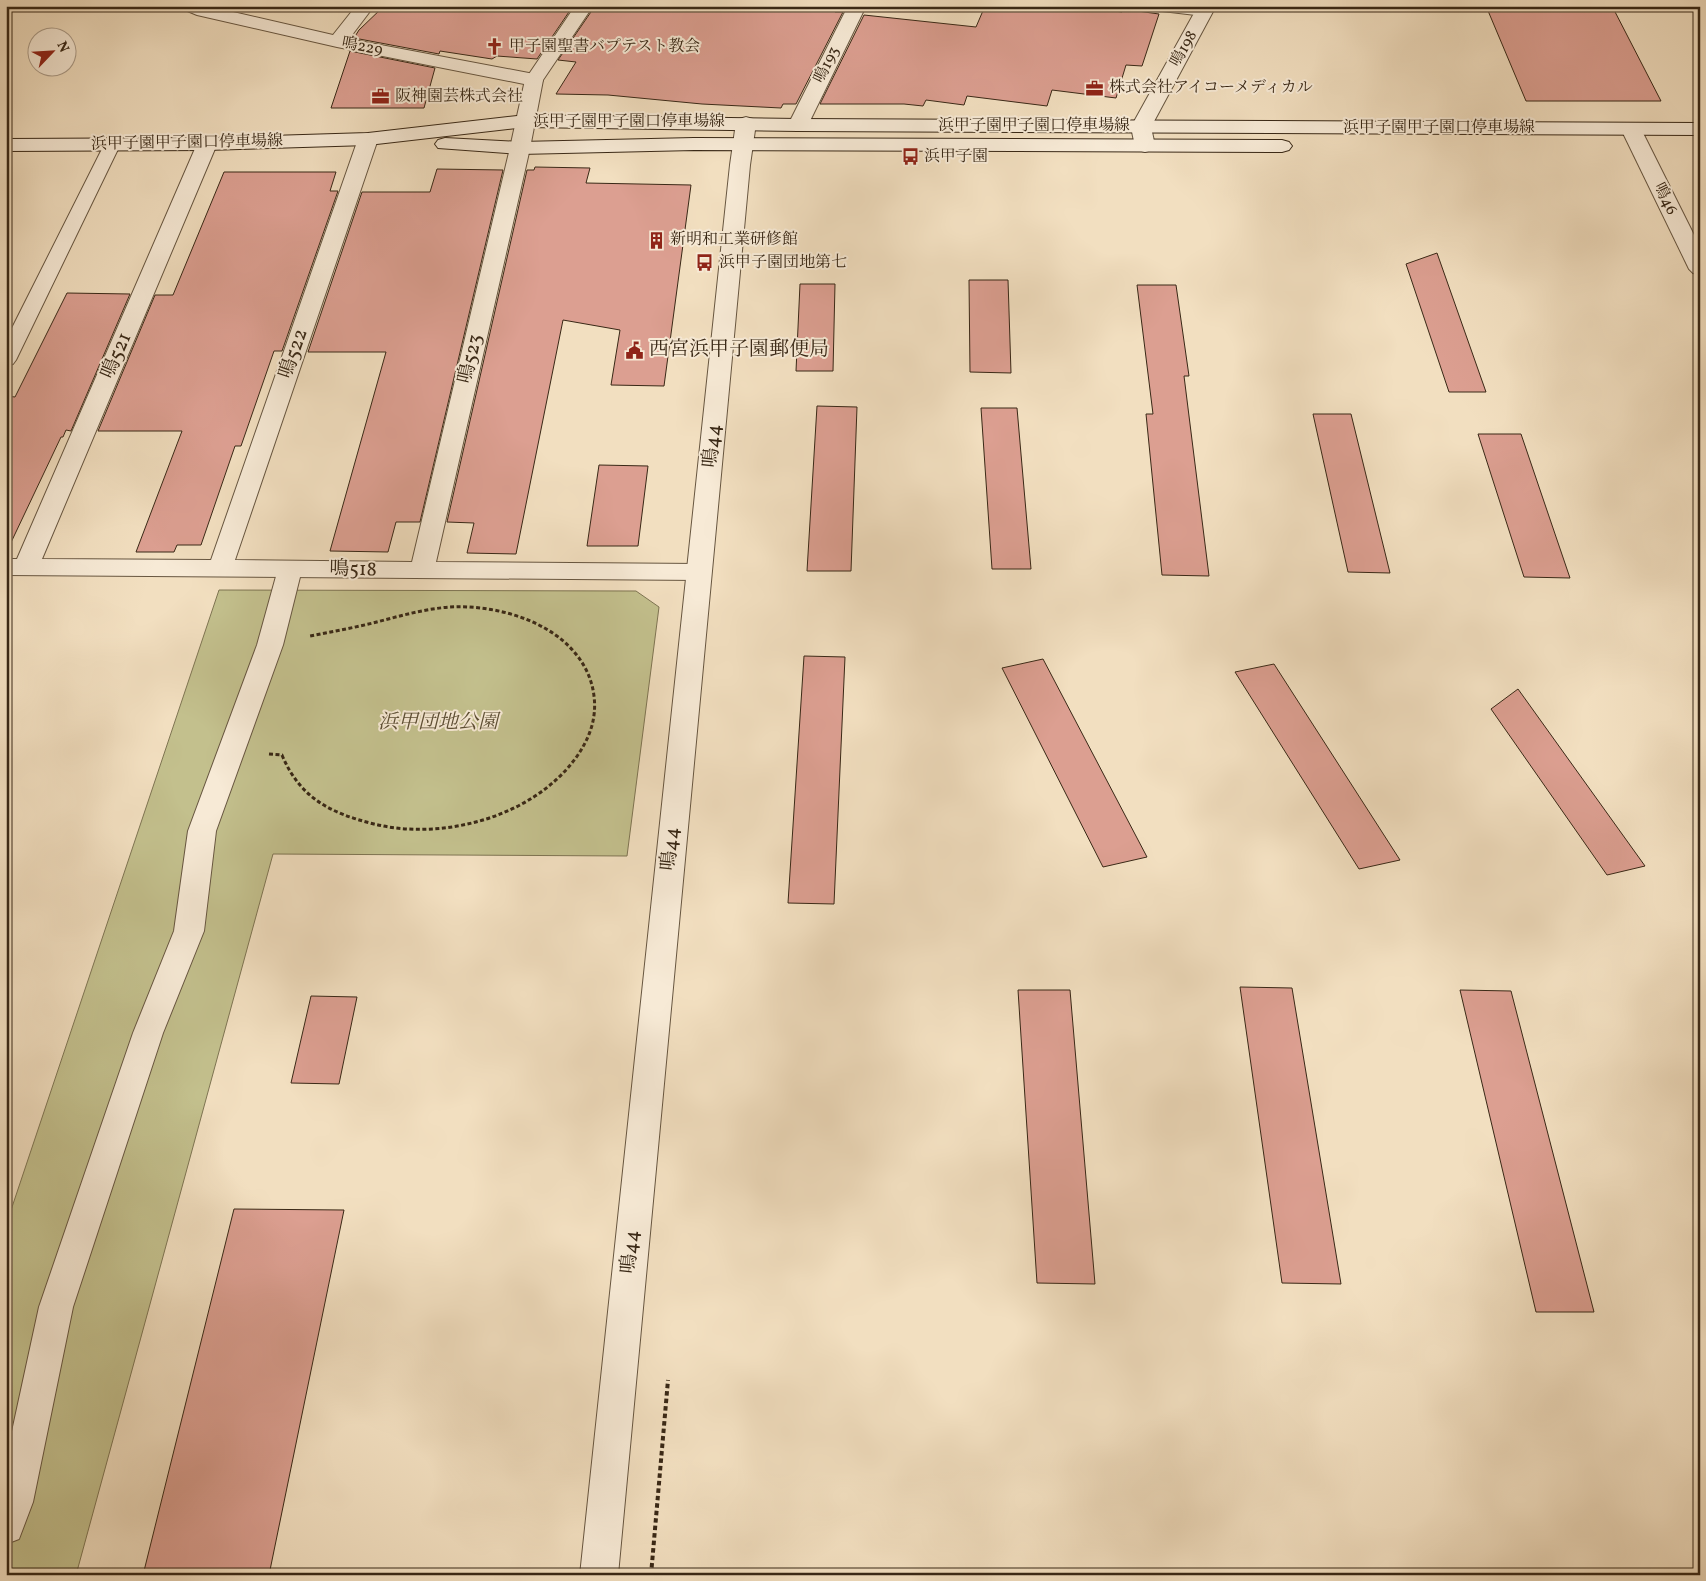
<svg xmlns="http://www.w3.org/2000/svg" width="1706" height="1581" viewBox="0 0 1706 1581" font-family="Vollkorn,'Noto Serif JP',serif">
<rect width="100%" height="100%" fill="#f2dfc0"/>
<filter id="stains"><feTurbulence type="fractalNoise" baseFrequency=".004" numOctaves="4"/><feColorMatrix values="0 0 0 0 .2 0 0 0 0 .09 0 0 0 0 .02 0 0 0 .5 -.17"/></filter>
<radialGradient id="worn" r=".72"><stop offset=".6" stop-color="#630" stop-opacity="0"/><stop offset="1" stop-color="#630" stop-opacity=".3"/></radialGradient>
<polygon fill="#c3c08d" stroke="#7e7452" points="219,590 636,591 659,607 627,856 273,854 76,1575 6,1575 6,1225"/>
<g fill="#dc9f91" stroke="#392816">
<polygon points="384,6 573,6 537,59 497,56 492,59 440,51 439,54 354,38 359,30"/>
<polygon points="595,6 838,6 835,12 843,12 796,104 783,104 781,108 702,104 608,95 556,94 576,62 558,60"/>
<polygon points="985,6 1073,6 1122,12 1123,9 1159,14 1142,66 1126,65 1116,98 1052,90 1047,106 967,96 964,105 926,100 923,106 904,104 820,104 864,15 976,27"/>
<polygon points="1486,6 1612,6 1661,101 1526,101"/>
<polygon points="350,51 435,68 424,108 331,108"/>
<polygon points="535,167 590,168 586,183 691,185 664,386 611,385 620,330 563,320 516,554 467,553 474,523 447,522 527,170 534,170"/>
<polygon points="437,169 503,170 420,522 396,522 388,552 330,551 386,352 308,352 362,192 430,192"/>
<polygon points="224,172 336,172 330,191 338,191 282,351 274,351 241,446 235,446 201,545 177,545 174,552 136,552 182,431 98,431 155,295 173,295"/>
<polygon points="1437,253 1486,392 1449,392 1406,264"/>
<polygon points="969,280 1008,280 1011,373 970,372"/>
<polygon points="800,284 835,284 833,371 796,371"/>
<polygon points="1137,285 1176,285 1189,376 1184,376 1209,576 1162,575 1146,414 1153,414"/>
<polygon points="67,293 130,294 71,431 66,430 63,437 61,437 6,553 6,396 15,397"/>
<polygon points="817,406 857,407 851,571 807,571"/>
<polygon points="981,408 1017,408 1031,569 992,569"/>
<polygon points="1313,414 1351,414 1390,573 1348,572"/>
<polygon points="1478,434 1521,434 1570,578 1524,577"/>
<polygon points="599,465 648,466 638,546 587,546"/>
<polygon points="804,656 845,657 834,904 788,903"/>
<polygon points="1043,659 1147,857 1103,867 1002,668"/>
<polygon points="1274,664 1400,860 1359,869 1235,672"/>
<polygon points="1518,689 1645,866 1607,875 1491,709"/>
<polygon points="1240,987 1292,988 1341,1284 1282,1283"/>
<polygon points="1018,990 1070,990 1095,1284 1037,1283"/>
<polygon points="1460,990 1511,991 1594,1312 1536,1312"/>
<polygon points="311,996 357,997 339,1084 291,1083"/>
<polygon points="234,1209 344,1210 269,1575 143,1575"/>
</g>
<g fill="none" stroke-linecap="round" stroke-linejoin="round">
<defs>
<polygon id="service" points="112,140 118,141 120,145 16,360 13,364 6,366 6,340 104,145 106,141"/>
<polygon id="pedestrian" points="290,561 299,563 302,569 283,645 216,831 204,931 163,1033 73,1307 33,1502 19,1539 6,1544 6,1459 39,1307 133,1033 174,931 188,831 257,645 278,569 281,563"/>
<g id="minor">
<polygon points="182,6 207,6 333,35 356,6 374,6 349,39 534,74 541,76 543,80 541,84 534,86 337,47 197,15 185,10"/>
<polygon points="848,6 866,6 808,125 805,129 798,131 791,129 788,125"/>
<polygon points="1153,6 1207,6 1213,11 1210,15 1204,16 1162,11 1156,10"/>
<polygon points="368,133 375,135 378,139 235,560 412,562 510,148 513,144 520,142 527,144 530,148 436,562 699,564 708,566 711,572 708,578 699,580 6,575 6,559 17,559 197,144 200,140 207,138 214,140 217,144 42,559 211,560 358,139 361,135"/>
</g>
<g id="tertiary">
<polygon points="575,6 593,6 543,80 530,148 527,152 520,154 513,152 510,148 525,80"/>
<polygon points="1198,6 1216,6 1151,127 1155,146 1152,150 1145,152 1138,150 1135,146 1131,127"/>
<polygon points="746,117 753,119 756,123 750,165 618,1575 580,1575 730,165 736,123 739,119"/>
<polygon points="1631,123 1638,125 1641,129 1700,247 1700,275 1693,273 1689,269 1621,129 1624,125"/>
</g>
<g id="secondary">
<polygon points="526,115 798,119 1700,123 1700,135 798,131 526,127 368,145 207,150 6,151 6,139 207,138 368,133"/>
<polygon points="445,138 520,142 694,138 1282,140 1289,142 1292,146 1289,150 1282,152 694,150 520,154 438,148 435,144 438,140"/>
</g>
</defs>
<use href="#service" stroke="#675640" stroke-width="2"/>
<use href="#pedestrian" stroke="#675640" stroke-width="2"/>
<use href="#minor" stroke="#675640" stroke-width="2"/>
<use href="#tertiary" stroke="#675640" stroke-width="2"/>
<use href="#secondary" stroke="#392816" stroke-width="2"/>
<path stroke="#392816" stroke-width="3" stroke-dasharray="4 2.5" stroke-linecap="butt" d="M269,754L282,755C300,798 330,813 374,824C443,841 532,817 575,759C589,740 597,719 594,696C591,671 577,651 557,636C532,618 501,609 469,607C436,605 404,615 373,623C352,628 331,632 310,636"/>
<polyline stroke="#392816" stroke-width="4" stroke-dasharray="4.5 3" stroke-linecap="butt" points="651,1575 668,1380"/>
<use href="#service" fill="#f7ead6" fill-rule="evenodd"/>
<use href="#pedestrian" fill="#f7ead6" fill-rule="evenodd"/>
<use href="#minor" fill="#f7ead6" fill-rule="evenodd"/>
<use href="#tertiary" fill="#f7ead6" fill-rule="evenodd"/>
<use href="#secondary" fill="#f7ead6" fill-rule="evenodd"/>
</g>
<defs>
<symbol id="church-bare" viewBox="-9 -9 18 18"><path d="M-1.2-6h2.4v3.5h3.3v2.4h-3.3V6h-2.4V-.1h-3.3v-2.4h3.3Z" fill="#8f2418" stroke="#f7ead6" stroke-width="2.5" paint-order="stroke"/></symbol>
<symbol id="office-bare" viewBox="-9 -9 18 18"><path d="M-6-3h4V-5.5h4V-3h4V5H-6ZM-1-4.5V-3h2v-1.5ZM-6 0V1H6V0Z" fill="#8f2418" stroke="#f7ead6" stroke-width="2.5" paint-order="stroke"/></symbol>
<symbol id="bus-bare" viewBox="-9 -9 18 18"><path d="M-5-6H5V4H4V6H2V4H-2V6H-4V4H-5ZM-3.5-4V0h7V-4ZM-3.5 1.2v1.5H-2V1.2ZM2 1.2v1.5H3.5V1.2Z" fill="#8f2418" stroke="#f7ead6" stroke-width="2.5" paint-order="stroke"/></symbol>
<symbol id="building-bare" viewBox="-9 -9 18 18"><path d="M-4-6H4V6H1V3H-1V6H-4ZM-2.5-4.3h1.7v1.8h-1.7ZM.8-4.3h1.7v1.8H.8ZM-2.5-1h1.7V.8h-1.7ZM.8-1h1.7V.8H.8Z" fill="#8f2418" stroke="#f7ead6" stroke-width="2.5" paint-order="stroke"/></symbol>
<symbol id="civic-bare" viewBox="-9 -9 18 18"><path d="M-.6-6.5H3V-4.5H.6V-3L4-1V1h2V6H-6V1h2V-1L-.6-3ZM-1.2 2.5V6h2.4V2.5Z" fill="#8f2418" stroke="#f7ead6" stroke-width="2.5" paint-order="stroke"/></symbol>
</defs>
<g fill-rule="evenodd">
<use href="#church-bare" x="482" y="34" width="25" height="25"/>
<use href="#office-bare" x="1082" y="76" width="25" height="25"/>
<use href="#office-bare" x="368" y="84" width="25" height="25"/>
<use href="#bus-bare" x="898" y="144" width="25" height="25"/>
<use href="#building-bare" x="644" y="228" width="25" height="25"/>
<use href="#bus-bare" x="692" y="250" width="25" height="25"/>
<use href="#civic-bare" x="622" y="338" width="25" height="25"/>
</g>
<g text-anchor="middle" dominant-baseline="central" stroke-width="4" stroke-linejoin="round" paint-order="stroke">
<g font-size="16" fill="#392816" stroke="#f7ead6">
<text transform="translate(362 47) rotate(11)">鳴229</text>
<text transform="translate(1184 49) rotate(-61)">鳴198</text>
<text transform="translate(827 65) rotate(-64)">鳴193</text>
<text x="629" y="122">浜甲子園甲子園口停車場線</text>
<text x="1034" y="126">浜甲子園甲子園口停車場線</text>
<text x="1439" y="128">浜甲子園甲子園口停車場線</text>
<text transform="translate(187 143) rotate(-1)">浜甲子園甲子園口停車場線</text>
<text transform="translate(1665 199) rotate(64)">鳴46</text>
</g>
<g font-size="16" fill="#392816" stroke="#f7ead6" text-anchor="start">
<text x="509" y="47">甲子園聖書バプテスト教会</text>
<text x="1109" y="88">株式会社アイコーメディカル</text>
<text x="395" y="97">阪神園芸株式会社</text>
<text x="924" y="157">浜甲子園</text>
<text x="670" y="240">新明和工業研修館</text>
<text x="719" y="263">浜甲子園団地第七</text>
</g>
<g font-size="20" fill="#392816" stroke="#f7ead6" text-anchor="start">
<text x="649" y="350">西宮浜甲子園郵便局</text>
</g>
<g font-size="20" fill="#392816" stroke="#f7ead6">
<text transform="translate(294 354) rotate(-71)">鳴522</text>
<text transform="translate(117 356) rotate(-67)">鳴521</text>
<text transform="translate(471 359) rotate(-77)">鳴523</text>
<text transform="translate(713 446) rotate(-84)">鳴44</text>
<text transform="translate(353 570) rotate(1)">鳴518</text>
<text transform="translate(671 849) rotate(-84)">鳴44</text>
<text transform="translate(631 1252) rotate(-84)">鳴44</text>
</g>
<g font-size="20" font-style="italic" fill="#5c4e34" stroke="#f7ead6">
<text x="438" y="723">浜甲団地公園</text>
</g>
</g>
<rect width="1706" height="1581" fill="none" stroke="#f2dfc0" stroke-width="25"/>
<rect x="8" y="8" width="1691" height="1566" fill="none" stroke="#392816" stroke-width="2.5"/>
<rect x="12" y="12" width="1681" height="1556" fill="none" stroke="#392816"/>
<g transform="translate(52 52) rotate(65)"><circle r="24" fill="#f7ead6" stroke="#ab9c89"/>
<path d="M0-4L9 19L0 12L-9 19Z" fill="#8f2418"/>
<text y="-8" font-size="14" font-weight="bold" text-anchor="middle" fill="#392816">N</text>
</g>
<rect width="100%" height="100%" filter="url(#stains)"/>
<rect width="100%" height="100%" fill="url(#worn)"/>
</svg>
